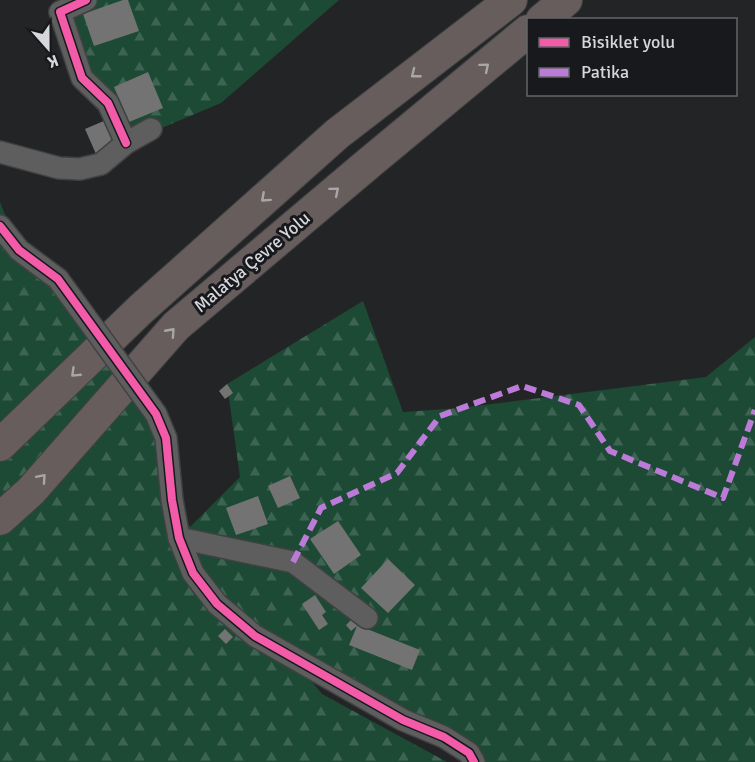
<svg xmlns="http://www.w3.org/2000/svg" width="755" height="762" viewBox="0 0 755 762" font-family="Signika,sans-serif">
<defs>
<pattern id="forest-firs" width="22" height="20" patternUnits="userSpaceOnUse" patternTransform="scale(1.5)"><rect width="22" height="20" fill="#1d4a35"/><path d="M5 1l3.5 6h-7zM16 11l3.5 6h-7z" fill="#3d6352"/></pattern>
</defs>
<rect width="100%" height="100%" fill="#232425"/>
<g fill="url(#forest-firs)">
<polygon points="86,0 339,0 221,103 126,143 60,12"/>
<polygon points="0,202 19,250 156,414 172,500 190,527 240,477 227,384 363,301 403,412 460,408 706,377 755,337 755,762 478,762 280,643 322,694 447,762 0,762"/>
</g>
<g fill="#737373">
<polygon points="123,0 128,0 139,31 94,46 83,14"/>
<polygon points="148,72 163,108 129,122 114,87"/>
<polygon points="106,120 117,145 96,154 85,129"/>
<polygon points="227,384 233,393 225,399 219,391"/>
<polygon points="290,476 300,498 278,508 268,486"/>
<polygon points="258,496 268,524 236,535 226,508"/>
<polygon points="338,521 361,555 334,574 310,539"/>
<polygon points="388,559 415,585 388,613 361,588"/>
<polygon points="315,595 326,612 322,615 328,624 319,630 302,604"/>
<polygon points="352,619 357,625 420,650 412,670 349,645 357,626 351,631 346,625"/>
<polygon points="225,629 233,637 226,644 218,636"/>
</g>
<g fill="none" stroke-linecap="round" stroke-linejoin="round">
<defs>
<g id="minor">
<polyline points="86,0 60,12 82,78 108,103 126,143"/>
<polyline points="0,152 59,168 80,169 101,164 126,143 151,129"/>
<polyline points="0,226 19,250 58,279"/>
<polyline points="156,414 166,438 172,500 179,538 193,573 217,604 255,636 403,720 444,737 469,753 474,762"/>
<polyline points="179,538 293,562 367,618"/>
</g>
<g id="highway">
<polyline points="542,20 566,0"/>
<polyline points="0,445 141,309 337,134 511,0"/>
<polyline points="0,519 31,491 176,326 369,163 528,31"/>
</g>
</defs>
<use href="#minor" stroke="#404143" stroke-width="24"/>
<use href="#highway" stroke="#404143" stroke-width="34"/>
<use href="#minor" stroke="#5e5e5f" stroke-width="21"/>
<use href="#highway" stroke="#665d5c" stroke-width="32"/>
<defs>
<polyline id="minor-bridge" points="58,279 156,414"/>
</defs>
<use href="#minor-bridge" stroke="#404143" stroke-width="24" stroke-linecap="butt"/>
<use href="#minor-bridge" stroke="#5e5e5f" stroke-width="21"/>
<polyline stroke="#bd7bd9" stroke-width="6" stroke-dasharray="12 6" stroke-linecap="butt" points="293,562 321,508 397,473 440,416 522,386 579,405 610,451 723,498 755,410"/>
<defs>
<g id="cycleway">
<polyline points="86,0 60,12 82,78 108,103 126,143"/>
<polyline points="0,226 19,250 58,279 156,414 166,438 172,500 179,538 193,573 217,604 255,636 403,720 444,737 469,753 474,762"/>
</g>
</defs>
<use href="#cycleway" stroke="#18191d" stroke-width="11"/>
<use href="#cycleway" stroke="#f35aa7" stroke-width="8"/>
</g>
<defs><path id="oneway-chevron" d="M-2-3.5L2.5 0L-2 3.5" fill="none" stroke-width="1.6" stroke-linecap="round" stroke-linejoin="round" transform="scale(1.5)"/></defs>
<g stroke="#a9a6a8">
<use href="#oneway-chevron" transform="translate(485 67) rotate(-40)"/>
<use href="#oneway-chevron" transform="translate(415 74) rotate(142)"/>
<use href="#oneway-chevron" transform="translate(335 191) rotate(-40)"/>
<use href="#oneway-chevron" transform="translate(265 198) rotate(138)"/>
<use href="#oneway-chevron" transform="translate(171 332) rotate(-48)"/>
<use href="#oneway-chevron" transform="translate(75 373) rotate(136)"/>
<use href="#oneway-chevron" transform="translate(42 478) rotate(-49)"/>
</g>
<g text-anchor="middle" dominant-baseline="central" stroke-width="6" stroke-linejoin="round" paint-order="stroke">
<g font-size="18" fill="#d6d7da" stroke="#18191d">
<text transform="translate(252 262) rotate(-40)">Malatya Çevre Yolu</text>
</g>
</g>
<rect x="527" y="18" width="210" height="78" fill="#18191d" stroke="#646569" stroke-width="1.5"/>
<rect x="539" y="38" width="30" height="9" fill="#f35aa7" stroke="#646569" stroke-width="1.5"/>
<text x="581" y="48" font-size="18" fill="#d6d7da">Bisiklet yolu</text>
<rect x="539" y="68" width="30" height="9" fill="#bd7bd9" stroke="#646569" stroke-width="1.5"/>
<text x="581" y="78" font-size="18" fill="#d6d7da">Patika</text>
<g transform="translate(48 48) rotate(159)" stroke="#18191d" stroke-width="4.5" paint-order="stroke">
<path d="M0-4.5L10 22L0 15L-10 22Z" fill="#d6d7da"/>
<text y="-9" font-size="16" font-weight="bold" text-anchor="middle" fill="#d6d7da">K</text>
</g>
</svg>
